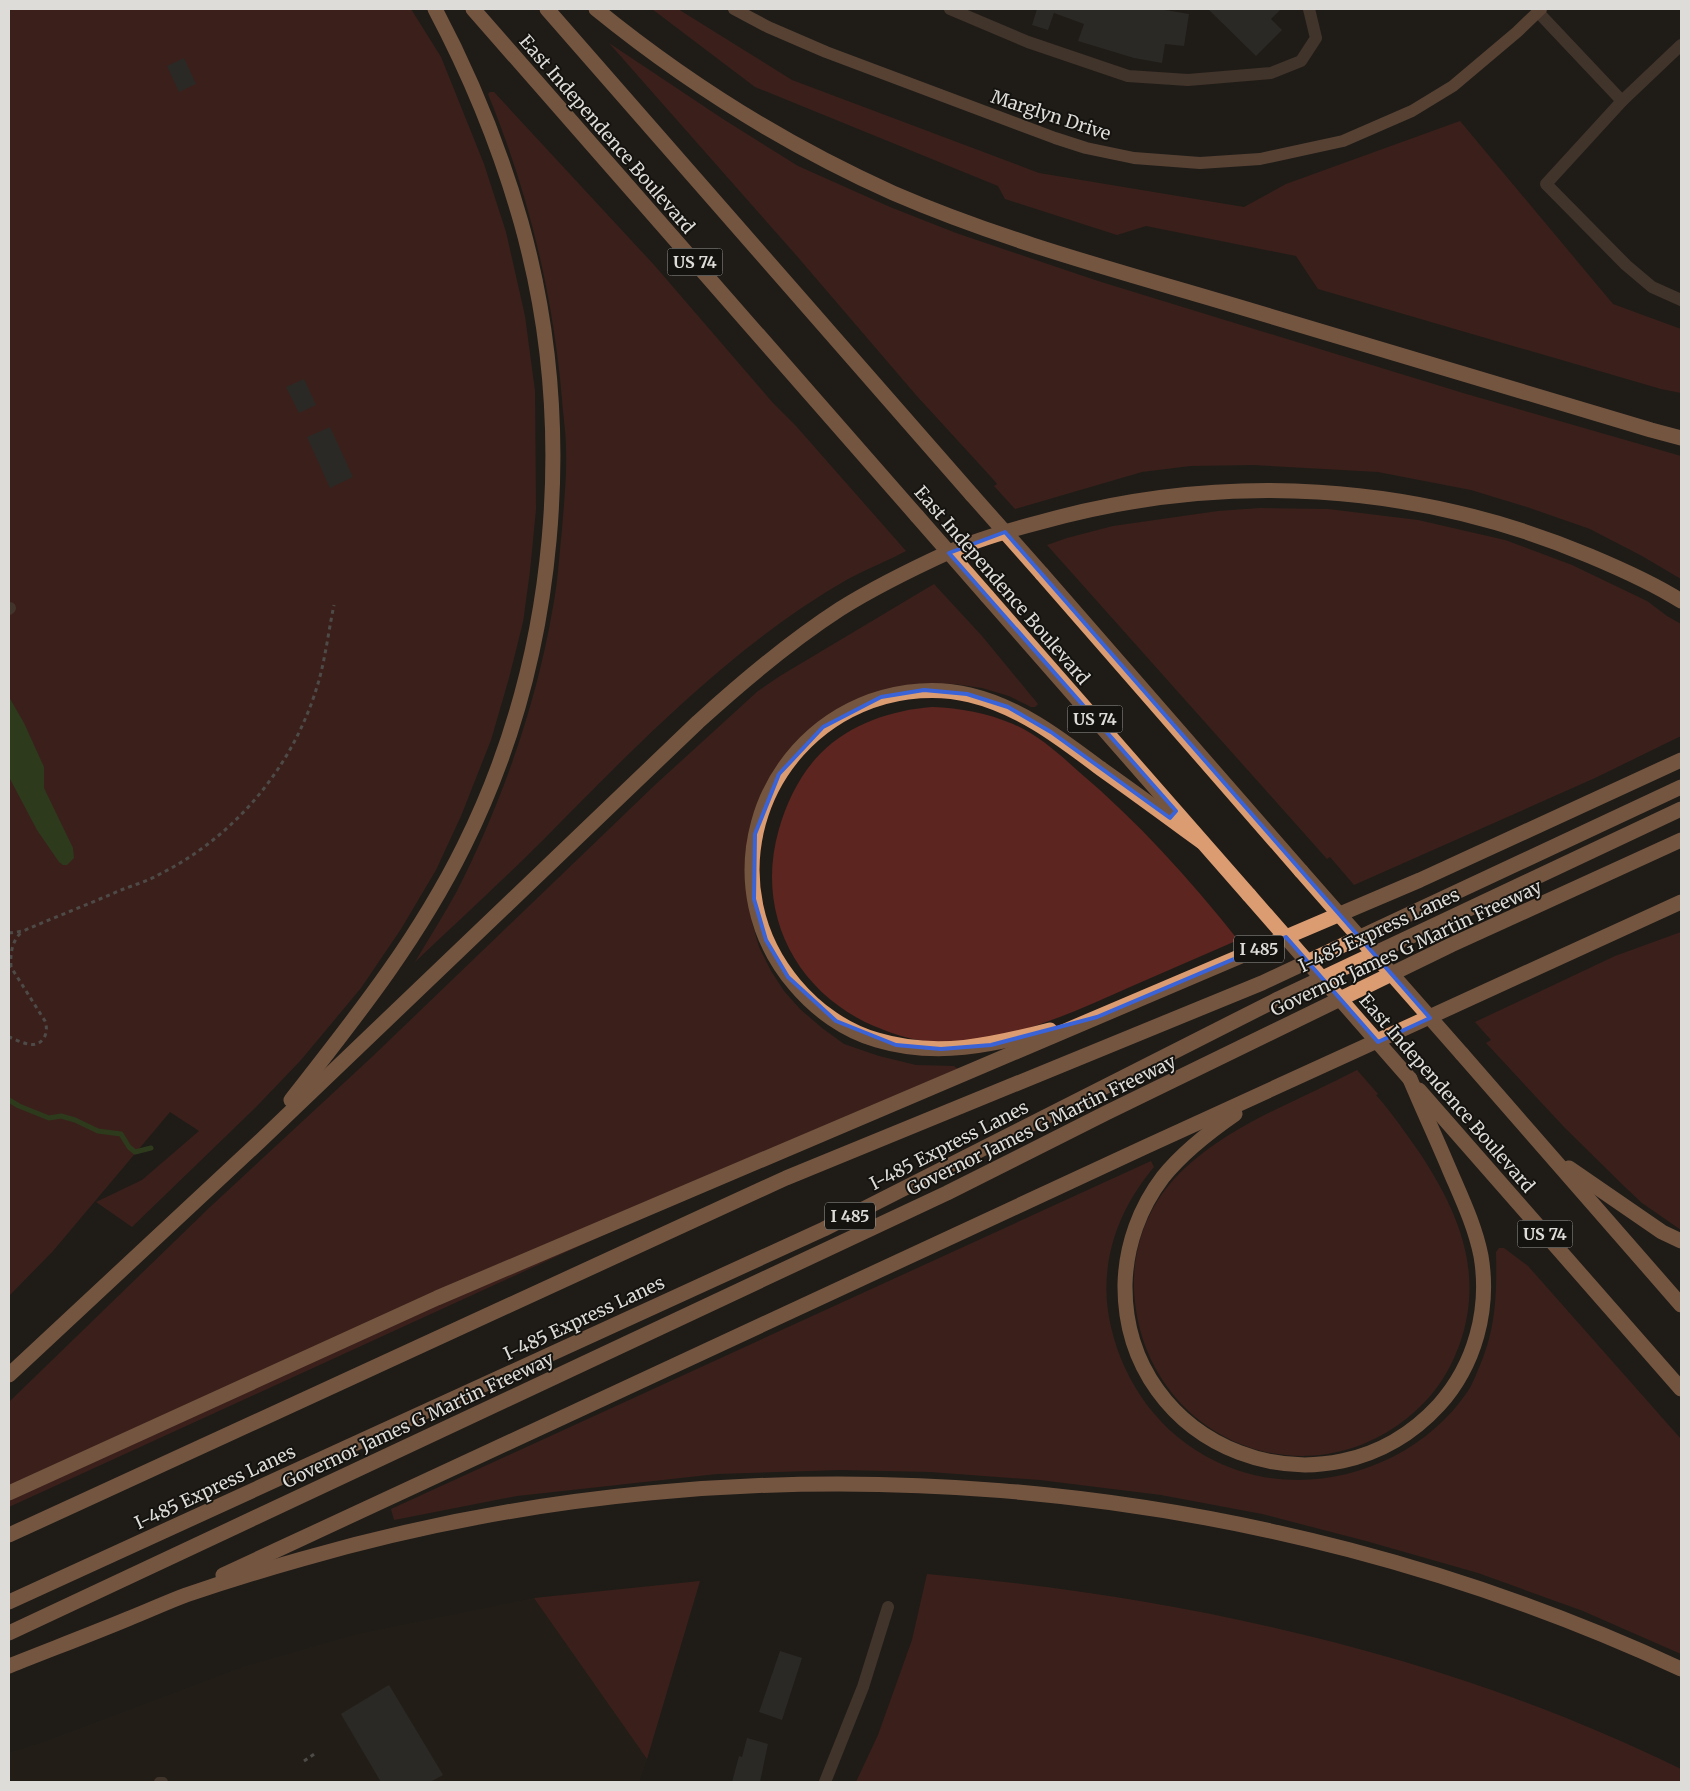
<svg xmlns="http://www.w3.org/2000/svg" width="1690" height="1791" viewBox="0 0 1690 1791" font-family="Merriweather,serif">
<rect width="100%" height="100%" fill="#1f1c18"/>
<polygon fill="#272218" points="534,1598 647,1759 639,1782 9,1782 9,1753 44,1742 243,1667 358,1634"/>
<g fill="#5d251f">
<polygon points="9,9 411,9 441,57 484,164 506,232 525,316 535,391 536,509 530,571 523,622 509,678 491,740 461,816 436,870 401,929 361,988 301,1060 256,1107 132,1227 96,1202 142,1180 199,1131 170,1112 53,1251 9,1296"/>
<polygon points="652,9 678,9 792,80 1039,173 1244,207 1286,184 1460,121 1613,304 1681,329 1681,393 1661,389 1318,289 1296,256 1146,226 1117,235 1005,199 998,186 755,87"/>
<polygon points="609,43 723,119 798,166 890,207 956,233 1098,281 1463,393 1681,456 1681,579 1642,556 1590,529 1527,507 1471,490 1378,472 1253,465 1190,466 1142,472 1015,509 994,486 997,484 992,478 916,395 796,255"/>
<path d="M490,92H494L655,266L773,403L796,426L906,551C887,561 867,569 848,579C731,646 636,746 541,842C500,883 457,922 415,962C429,938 444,915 457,891C502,802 536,706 553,607C558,582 559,556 562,530C564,503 567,476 566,448C566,432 563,415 562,399C553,293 528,192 488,94Z"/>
<polygon points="1260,508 1328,509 1418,520 1505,540 1572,565 1647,601 1667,616 1681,624 1681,736 1595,778 1354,885 1330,857 1327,859 1047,545 1067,538 1113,526 1218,511"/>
<polygon points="934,584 982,636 1038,704 1035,707 1031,707 1009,696 982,688 954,684 930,683 863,698 772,778 748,897 752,922 759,947 771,971 784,991 800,1009 822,1028 844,1044 879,1056 916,1065 954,1066 958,1069 704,1189 9,1507 9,1402 209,1208 373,1056 656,784 758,691 780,676"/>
<path d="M932,707C960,708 987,713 1013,724C1038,735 1058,753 1078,771C1137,821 1190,879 1238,940C1202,956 1166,971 1130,987C1069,1014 1006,1044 938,1042C913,1042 887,1032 865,1022C791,985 756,908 779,829C787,801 801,773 821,753C850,724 892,710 932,707Z"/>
<polygon points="1681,932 1681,1230 1642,1203 1624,1186 1565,1128 1486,1043 1491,1040 1475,1022 1615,956"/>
<path d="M1357,1070L1378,1094L1376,1095C1392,1113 1405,1132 1419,1152C1457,1209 1484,1270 1461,1340C1449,1376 1429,1403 1398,1425C1290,1500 1149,1431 1135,1302C1130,1262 1142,1217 1169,1185C1218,1128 1293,1104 1357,1070Z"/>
<path d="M1151,1161L1154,1167C1116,1212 1097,1268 1111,1327C1124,1384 1161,1435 1215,1461C1302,1504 1414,1471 1468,1391C1472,1385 1475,1377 1478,1370C1496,1330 1497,1295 1496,1252L1499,1248H1504L1528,1266L1681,1439V1654L1583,1611L1478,1573L1366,1541L1262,1514L1161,1495L1040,1480L930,1472L841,1470L717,1474L517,1496L394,1520L391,1509Z"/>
<path d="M927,1574C1186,1597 1447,1654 1681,1769V1782H856L878,1735L912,1640Z"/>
<polygon points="700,1581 647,1759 534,1598"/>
</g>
<polygon fill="#3e5f23" points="9,697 24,723 44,767 44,788 73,848 74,858 67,865 63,865 59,862 37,830 9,777"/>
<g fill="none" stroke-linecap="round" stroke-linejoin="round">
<polyline stroke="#3e5f23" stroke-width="5" points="9,1100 19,1106 49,1118 61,1116 75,1120 98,1131 121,1134 129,1147 135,1152 151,1148"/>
</g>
<g fill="#3a3a35">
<polygon points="1037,9 1159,9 1189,14 1184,46 1165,44 1162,63 1134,58 1078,41 1084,24 1054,13 1048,30 1032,25"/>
<polygon points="1208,9 1281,9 1271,19 1282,30 1256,56"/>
<polygon points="184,58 196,84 179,92 167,66"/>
<polygon points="304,379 316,405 299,413 286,387"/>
<polygon points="330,427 353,477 330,488 307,437"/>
<polygon points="780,1651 802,1658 782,1720 759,1712"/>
<polygon points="389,1685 443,1775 430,1782 381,1782 341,1714"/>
<polygon points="747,1738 768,1744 760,1782 732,1782 739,1756 742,1757"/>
</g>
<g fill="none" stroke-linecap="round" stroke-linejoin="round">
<g stroke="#868380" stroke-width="3" stroke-dasharray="4 4" stroke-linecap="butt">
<path d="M9,933L23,931C55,917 89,904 121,890C134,885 148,881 160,874C234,837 291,769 316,690C325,663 328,633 334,605"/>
<path d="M9,964L45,1021C47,1027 47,1032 44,1038C35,1051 20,1041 9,1037"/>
<path d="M11,967C10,954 12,940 22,932"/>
<polyline points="304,1761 316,1753"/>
</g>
<polyline stroke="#6c5242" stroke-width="10" points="159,1782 163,1782"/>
<g stroke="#6c5242" stroke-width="12">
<polyline points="950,9 1028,42 1128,76 1188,80 1271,73 1301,61 1316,38 1309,9"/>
<polyline points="1538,12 1622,101"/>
<polyline points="1681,45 1622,101 1546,184 1626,265 1652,287 1681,300"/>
<polyline points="9,609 10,608"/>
<polyline points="825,1782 863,1687 888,1607"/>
</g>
<polyline stroke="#997056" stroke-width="12" points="734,9 768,27 826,52 1055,138 1086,148 1134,158 1200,163 1260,159 1343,141 1412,111 1453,86 1517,32 1541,9"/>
<g stroke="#dc9c72" stroke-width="15">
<polyline points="473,9 917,516"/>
<polyline points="547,9 972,495"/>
<path d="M596,9C687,83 786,145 893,193C1006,242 1126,273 1243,308C1379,349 1515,389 1651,430L1681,438"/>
<polyline points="1042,574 1301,871"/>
<polyline points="987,596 1249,895"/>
<path d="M1050,1030C992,1045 937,1058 877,1040C845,1031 816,1010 795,985C713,889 754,744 871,701C902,690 938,687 970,695C1020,707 1060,738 1100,768C1134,792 1168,817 1202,842"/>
<polyline points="1462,1054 1681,1305"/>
<polyline points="1419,1090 1681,1389"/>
<path d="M291,1100C356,1017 417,941 464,846C558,657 578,425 521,222C500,148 471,77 435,9"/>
<path d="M1235,1114C1209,1132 1183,1152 1163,1177C1140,1207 1126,1245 1125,1284C1123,1450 1327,1527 1439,1405C1475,1365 1490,1309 1481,1256C1475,1226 1462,1199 1450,1171C1437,1140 1423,1110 1410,1079"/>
<polyline points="1569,1168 1662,1232 1681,1241"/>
<path d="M9,1375L259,1142L698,722C743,681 789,642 840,609C875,587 912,569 949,552C978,539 1010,530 1041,522C1224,471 1415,482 1590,556C1621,569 1653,583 1681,601"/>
<polyline points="9,1493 437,1298 1420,880 1681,760"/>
<polyline points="9,1535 786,1178 1262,983 1681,787"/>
<polyline points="223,1575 1145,1147 1681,902"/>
<polyline points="9,1602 824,1229 1278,999 1681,809"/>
<polyline points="9,1633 947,1193 1106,1113 1451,945 1681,840"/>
<path d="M9,1666C49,1650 89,1635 130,1618C148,1611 167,1602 186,1595C224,1582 263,1570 302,1559C755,1428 1254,1471 1681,1669"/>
</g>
<g stroke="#dc9c72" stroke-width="15">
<polyline points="972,495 1042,574"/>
<polyline points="917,516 987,596"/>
<polyline points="1301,871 1462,1054"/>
<polyline points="1249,895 1410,1079"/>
</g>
</g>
<path d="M0 0H1690V1791H0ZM1005,532L1430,1018L1378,1042L1286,937L1097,1017L991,1045L941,1049L896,1045L836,1021L788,977L766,940L754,899L755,834L779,774L823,727L881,697L924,690L967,694L1008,707L1051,732L1170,818L1176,811L949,553Z" fill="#1f1c18" fill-opacity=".55" fill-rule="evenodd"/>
<path fill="none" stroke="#3a63d8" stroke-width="4" stroke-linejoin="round" d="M1005,532L1430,1018L1378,1042L1286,937L1097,1017L991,1045L941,1049L896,1045L836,1021L788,977L766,940L754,899L755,834L779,774L823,727L881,697L924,690L967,694L1008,707L1051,732L1170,818L1176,811L949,553Z"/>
<g text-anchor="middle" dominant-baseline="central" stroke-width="4" stroke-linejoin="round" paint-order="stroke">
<g fill="#15130f" stroke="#a2a09c" stroke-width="1">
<rect x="667.5" y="248.5" width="55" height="27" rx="4"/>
<rect x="1067.5" y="705.5" width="55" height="27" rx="4"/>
<rect x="1234" y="935.5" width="50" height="27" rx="4"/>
<rect x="825" y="1202.5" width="50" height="27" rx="4"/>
<rect x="1517.5" y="1220.5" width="55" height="27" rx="4"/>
</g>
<g font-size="16" font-weight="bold" fill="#dedcd9">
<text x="695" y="262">US 74</text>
<text x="1095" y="719">US 74</text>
<text x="1259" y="949">I 485</text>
<text x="850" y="1216">I 485</text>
<text x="1545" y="1234">US 74</text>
</g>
<g font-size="18" fill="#dedcd9" stroke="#15130f">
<text transform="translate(1051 115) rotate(18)">Marglyn Drive</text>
<text transform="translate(607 134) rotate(49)">East Independence Boulevard</text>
<text transform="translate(1002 585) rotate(49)">East Independence Boulevard</text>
<text transform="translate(1379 930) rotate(-25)">I-485 Express Lanes</text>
<text transform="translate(1406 948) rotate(-25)">Governor James G Martin Freeway</text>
<text transform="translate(1447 1093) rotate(49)">East Independence Boulevard</text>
<text transform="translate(1041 1125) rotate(-26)">Governor James G Martin Freeway</text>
<text transform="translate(949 1145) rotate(-27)">I-485 Express Lanes</text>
<text transform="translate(584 1318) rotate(-25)">I-485 Express Lanes</text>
<text transform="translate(418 1420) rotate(-25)">Governor James G Martin Freeway</text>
<text transform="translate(215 1487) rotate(-25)">I-485 Express Lanes</text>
</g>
</g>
<rect width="1690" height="1791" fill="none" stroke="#dedcd9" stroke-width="20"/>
</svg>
